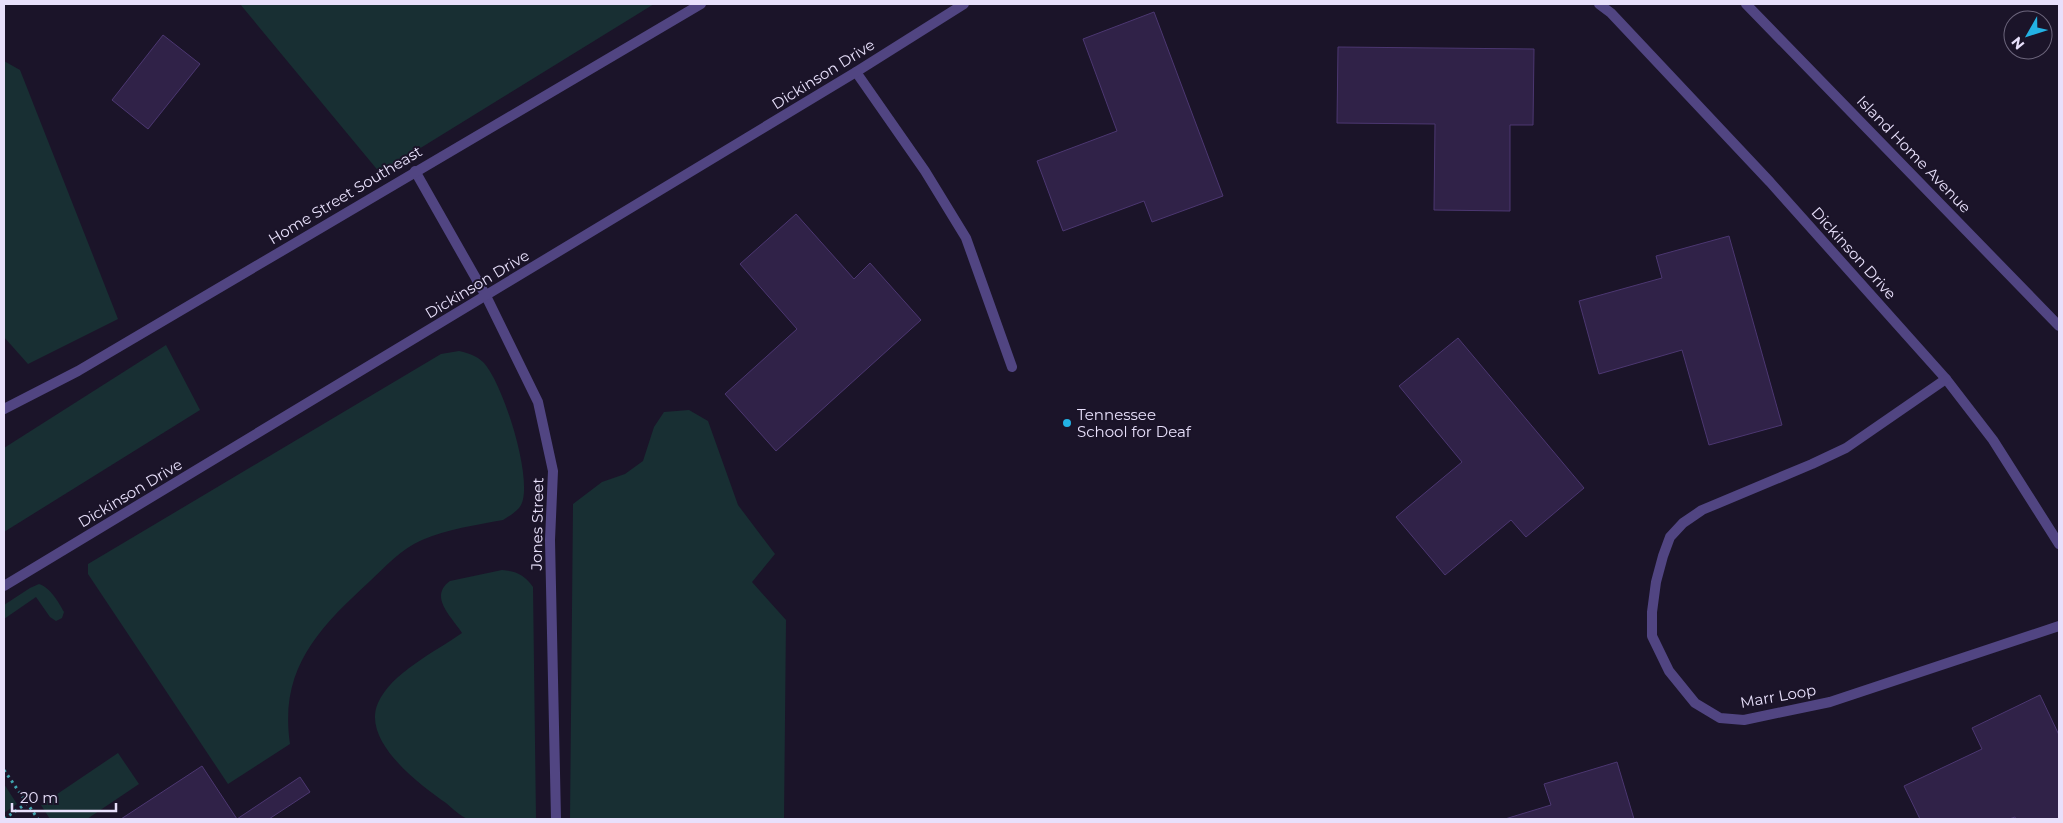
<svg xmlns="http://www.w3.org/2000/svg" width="2063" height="823" viewBox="0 0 2063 823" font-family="Montserrat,sans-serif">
<rect width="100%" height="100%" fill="#1b1429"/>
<g fill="#182f33">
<polygon points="240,4 654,4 380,173"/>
<polygon points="4,61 20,70 118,319 28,364 4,337"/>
<polygon points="166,345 200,410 4,532 4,448"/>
<path d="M459,351C468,353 477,356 483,362C503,382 534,481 521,505C517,512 509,516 503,520C476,525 447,529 422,540C401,549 385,567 369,582C318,629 279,669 290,744L228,784L88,574V564L441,354Z"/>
<polygon points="689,410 708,421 738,505 775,554 752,582 786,620 784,819 570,819 573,504 602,482 625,474 643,461 654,427 664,412"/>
<path d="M502,570C516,571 525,575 533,587L536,819C524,819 476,822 468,819C460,816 452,808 446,803C420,785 361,741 378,703C391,673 435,652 462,633C452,617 428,597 450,581Z"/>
<path d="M39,584C50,587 59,603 64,612L62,618L56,621L50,617L36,597L4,619V605L30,588Z"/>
<polygon points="118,753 139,784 87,819 50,819 41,805"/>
<polygon points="4,784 17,804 4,813"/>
</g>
<g fill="#302248" stroke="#4c3771">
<polygon points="1154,12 1223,196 1152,222 1144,201 1063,231 1037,161 1117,131 1083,39"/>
<polygon points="163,35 200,64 148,129 112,100"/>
<polygon points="1338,47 1534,49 1533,125 1510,125 1510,211 1434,210 1435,124 1337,123"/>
<polygon points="796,214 854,279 870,263 921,320 776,451 725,394 797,329 740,264"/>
<polygon points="1729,236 1782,425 1709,445 1682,350 1599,374 1579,301 1662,278 1656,256"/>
<polygon points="1458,338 1584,488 1526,537 1511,520 1445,575 1396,517 1462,462 1399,386"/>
<polygon points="2040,695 2059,735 2059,819 2016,819 2015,817 2009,819 1920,819 1904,786 1982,749 1972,728"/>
<polygon points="1617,762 1634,819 1505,819 1551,805 1544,784"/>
<polygon points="202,766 237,819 121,819"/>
<polygon points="300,777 310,792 269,819 237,819"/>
</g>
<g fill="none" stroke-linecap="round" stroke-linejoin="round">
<g stroke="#40a4af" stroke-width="3" stroke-dasharray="2.5 4" stroke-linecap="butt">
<polyline points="4,770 38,819"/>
<polyline points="4,819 27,803"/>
</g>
<g stroke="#514582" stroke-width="10">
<polyline points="856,72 925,171 966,238 1012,367"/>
<polyline points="415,171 486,296 538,402 553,471 550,540 556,819"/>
</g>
<g stroke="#514582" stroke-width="10">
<polyline points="1599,4 1611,13 1770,182 1946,379 1993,440 2059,544"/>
<polyline points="1946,379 1846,448 1812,464 1702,510 1683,523 1670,537 1663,556 1656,582 1652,612 1652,636 1669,671 1695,703 1720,718 1744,720 1830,702 2059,626"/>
<polyline points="4,409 78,371 701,4"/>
<polyline points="4,586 856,72 964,4"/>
</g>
<polyline stroke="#514582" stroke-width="10" points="1746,4 2059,326"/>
</g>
<circle fill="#23b2e4" stroke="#1b1429" stroke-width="2" cx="1067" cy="423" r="5"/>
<g text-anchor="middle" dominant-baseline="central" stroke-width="4" stroke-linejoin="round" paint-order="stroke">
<g font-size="15" fill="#e8e0fb" stroke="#1b1429">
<text transform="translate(823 74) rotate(-32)">Dickinson Drive</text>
<text transform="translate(1914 154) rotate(46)">Island Home Avenue</text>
<text transform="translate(345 195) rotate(-31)">Home Street Southeast</text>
<text transform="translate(1854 253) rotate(48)">Dickinson Drive</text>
<text transform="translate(477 284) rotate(-31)">Dickinson Drive</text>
<text transform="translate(130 493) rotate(-31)">Dickinson Drive</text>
<text transform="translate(537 524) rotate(-89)">Jones Street</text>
<text transform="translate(1778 696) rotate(-10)">Marr Loop</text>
</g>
<g font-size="15" fill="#e8e0fb" stroke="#1b1429" text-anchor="start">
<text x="1077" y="414">Tennessee<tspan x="1077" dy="17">School for Deaf</tspan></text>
</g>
</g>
<rect width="2063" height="823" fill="none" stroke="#e8e0fb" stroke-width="10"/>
<g transform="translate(2028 35) rotate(231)"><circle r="24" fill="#1b1429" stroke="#6d667d"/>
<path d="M0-4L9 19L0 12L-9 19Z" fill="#23b2e4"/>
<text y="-8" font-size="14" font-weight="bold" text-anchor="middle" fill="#e8e0fb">N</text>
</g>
<path d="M12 803v8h104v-8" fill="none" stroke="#e8e0fb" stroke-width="2.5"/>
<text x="20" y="803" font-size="15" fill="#e8e0fb" stroke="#1b1429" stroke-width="4" paint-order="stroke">20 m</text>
</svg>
